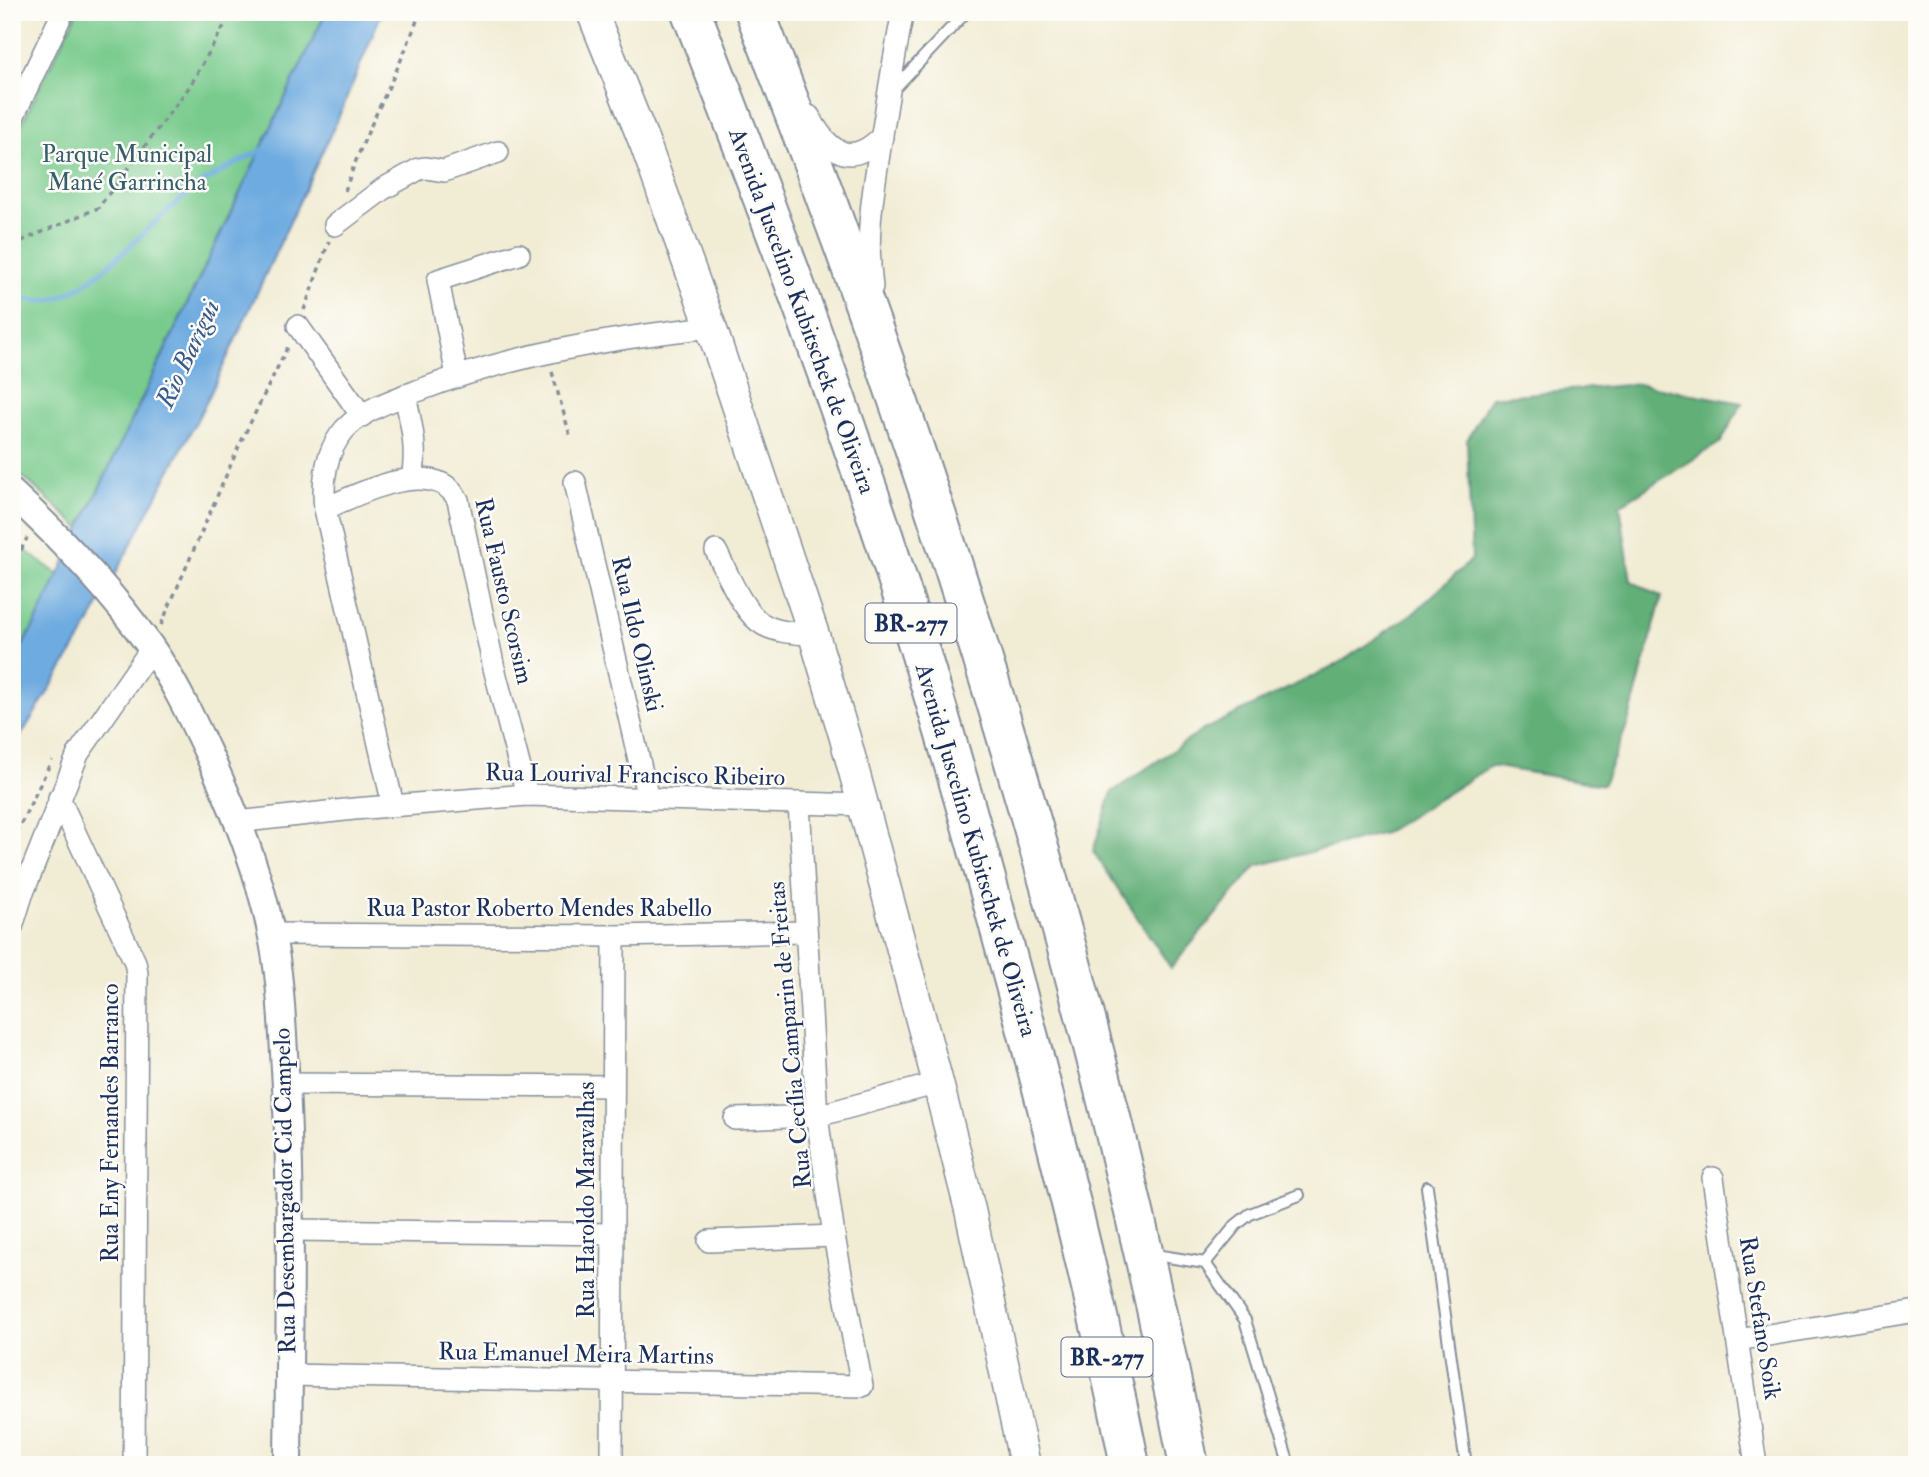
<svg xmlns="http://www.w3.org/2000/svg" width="1929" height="1477" viewBox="0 0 1929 1477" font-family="'IM FELL Double Pica',serif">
<rect width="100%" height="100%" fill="#fdfcf7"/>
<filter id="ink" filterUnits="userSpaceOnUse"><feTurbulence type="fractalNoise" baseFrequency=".0143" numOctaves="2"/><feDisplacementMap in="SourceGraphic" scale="14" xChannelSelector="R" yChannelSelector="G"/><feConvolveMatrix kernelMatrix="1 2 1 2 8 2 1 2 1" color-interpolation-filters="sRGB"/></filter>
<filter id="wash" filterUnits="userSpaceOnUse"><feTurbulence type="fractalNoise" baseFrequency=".00686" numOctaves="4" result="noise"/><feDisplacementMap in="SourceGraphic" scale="28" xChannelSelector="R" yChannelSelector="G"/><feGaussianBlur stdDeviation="1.57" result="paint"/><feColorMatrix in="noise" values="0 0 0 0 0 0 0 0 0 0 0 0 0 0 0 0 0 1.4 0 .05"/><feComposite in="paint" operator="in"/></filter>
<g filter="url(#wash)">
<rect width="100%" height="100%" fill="#f1ecd4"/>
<g fill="#79cb8d" stroke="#4a7d76" stroke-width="2">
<polygon points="77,12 326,12 80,528 12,467 12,143"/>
<polygon points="12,541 59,575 36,622 12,664"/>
</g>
<polygon fill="#62af78" stroke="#3e6f6b" stroke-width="2" points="1638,384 1742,403 1721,442 1620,505 1631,581 1662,597 1628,723 1603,785 1491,766 1384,833 1256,866 1171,968 1093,851 1112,792 1203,730 1338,664 1416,611 1472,559 1467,440 1491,397"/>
<polygon fill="#6eabe0" stroke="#446d9f" stroke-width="2" points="326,12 382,12 343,107 208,399 82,637 12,750 12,664 36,622"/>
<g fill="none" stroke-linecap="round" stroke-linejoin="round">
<path stroke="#6eabe0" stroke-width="5" d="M12,295C24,299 36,303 49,300C95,292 152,219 192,190C215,174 240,161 266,148"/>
</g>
</g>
<g filter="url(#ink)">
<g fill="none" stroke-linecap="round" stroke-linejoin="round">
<defs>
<g id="service">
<polyline points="891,92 966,12"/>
<polyline points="1427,1187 1466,1465"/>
<polyline points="1149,1254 1205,1263 1245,1320 1289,1465"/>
<polyline points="1205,1263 1236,1225 1250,1214 1299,1195"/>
</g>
<g id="minor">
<path d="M809,116C820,136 838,164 864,150C871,147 877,141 882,137"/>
<polyline points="12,119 63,12"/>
<polyline points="335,225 383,189 419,169 426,168 444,171 498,152"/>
<path d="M872,287C865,233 873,194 881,141C888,98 894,55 903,12"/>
<polyline points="298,326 362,416"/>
<polyline points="457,376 438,280 519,254"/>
<path d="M405,395C411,423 418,449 412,478"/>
<polyline points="575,482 648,799"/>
<path d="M325,509C357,494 435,455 458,500L494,668L527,795"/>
<path d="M716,551C727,572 743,614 764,625C779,633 798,633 814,635"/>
<polyline points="59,798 135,962 137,973 134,1465"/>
<path d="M393,805L325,509C322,480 325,452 345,429C364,409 395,399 420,390C514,354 612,338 711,327"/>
<polyline points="237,822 354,809 527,795 864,805"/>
<polyline points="12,927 22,895 78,754 151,649"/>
<polyline points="272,934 614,936 805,932"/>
<polyline points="286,1084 613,1086"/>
<polyline points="735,1119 817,1116 938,1083"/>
<polyline points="1713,1178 1756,1465"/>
<polyline points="290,1230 612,1234"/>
<polyline points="709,1241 834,1236"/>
<polyline points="1737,1340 1917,1311"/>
<polyline points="288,1375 862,1386 834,1236 817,1116 799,803"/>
<polyline points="612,1465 614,936"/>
</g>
<path id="tertiary" d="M12,493C63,540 110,590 150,646C173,679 191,717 208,753C234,810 259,870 271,932C281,976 282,1023 285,1069C293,1200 289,1333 288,1465"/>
<polyline id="secondary" points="592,12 645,144 711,327 814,635 845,738 938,1083 970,1210 1025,1465"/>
<g id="motorway">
<path d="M691,12C759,185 824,359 883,535C936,695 981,857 1024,1019C1063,1167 1100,1315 1130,1465"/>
<path d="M755,12C940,484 1090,968 1189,1465"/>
</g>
</defs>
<use href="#service" stroke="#868e99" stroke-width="14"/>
<use href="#minor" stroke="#868e99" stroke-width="24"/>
<use href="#tertiary" stroke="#868e99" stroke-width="30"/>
<use href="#secondary" stroke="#868e99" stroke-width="33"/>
<use href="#motorway" stroke="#868e99" stroke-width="42"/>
<g stroke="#868e99" stroke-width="3.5" stroke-dasharray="5 5" stroke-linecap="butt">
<path d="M345,191C365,129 399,73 420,12"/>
<polyline points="12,245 98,208 190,86 232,12"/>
<polyline points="304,310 329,241"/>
<polyline points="552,372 571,439"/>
<polyline points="12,568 27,538"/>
<polyline points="161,625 239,446 288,346"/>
<polyline points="12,842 52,760"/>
</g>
<use href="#service" stroke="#fff" stroke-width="10"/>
<use href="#minor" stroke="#fff" stroke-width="21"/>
<use href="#tertiary" stroke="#fff" stroke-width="26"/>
<use href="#secondary" stroke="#fff" stroke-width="30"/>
<use href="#motorway" stroke="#fff" stroke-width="38"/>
</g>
</g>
<g text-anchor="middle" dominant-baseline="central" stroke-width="5" stroke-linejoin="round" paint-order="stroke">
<g fill="#fdfcf7" stroke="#5f6c8c" stroke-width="2">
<rect x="865.5" y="603.5" width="91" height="39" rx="5"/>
<rect x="1061.5" y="1337.5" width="91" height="39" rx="5"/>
</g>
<g font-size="23" font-weight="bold" fill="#1b2f5e">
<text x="911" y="623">BR-277</text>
<text x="1107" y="1357">BR-277</text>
</g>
<g font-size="24" fill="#375e6c" stroke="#fdfcf7">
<text x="127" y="154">Parque Municipal<tspan x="127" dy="28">Mané Garrincha</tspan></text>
</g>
<g font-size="24" fill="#1b2f5e" stroke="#fdfcf7">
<text transform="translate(802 311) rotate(70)">Avenida Juscelino Kubitschek de Oliveira</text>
<text transform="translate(504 591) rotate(77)">Rua Fausto Scorsim</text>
<text transform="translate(637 634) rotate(77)">Rua Ildo Olinski</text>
<text transform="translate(635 775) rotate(1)">Rua Lourival Francisco Ribeiro</text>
<text transform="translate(976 850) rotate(74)">Avenida Juscelino Kubitschek de Oliveira</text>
<text x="539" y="908">Rua Pastor Roberto Mendes Rabello</text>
<text transform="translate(790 1035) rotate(-95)">Rua Cecília Camparin de Freitas</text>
<text transform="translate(110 1123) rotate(-90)">Rua Eny Fernandes Barranco</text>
<text transform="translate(285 1191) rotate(-91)">Rua Desembargador Cid Campelo</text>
<text transform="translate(586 1200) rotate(-90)">Rua Haroldo Maravalhas</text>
<text transform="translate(1760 1318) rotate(81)">Rua Stefano Soik</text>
<text transform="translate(576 1354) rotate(1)">Rua Emanuel Meira Martins</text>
</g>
<g font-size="26" font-style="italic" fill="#385a8c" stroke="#fdfcf7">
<text transform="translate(188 354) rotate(-65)">Rio Barigui</text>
</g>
</g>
<rect width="1929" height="1477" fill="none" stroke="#fdfcf7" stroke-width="42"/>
</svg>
